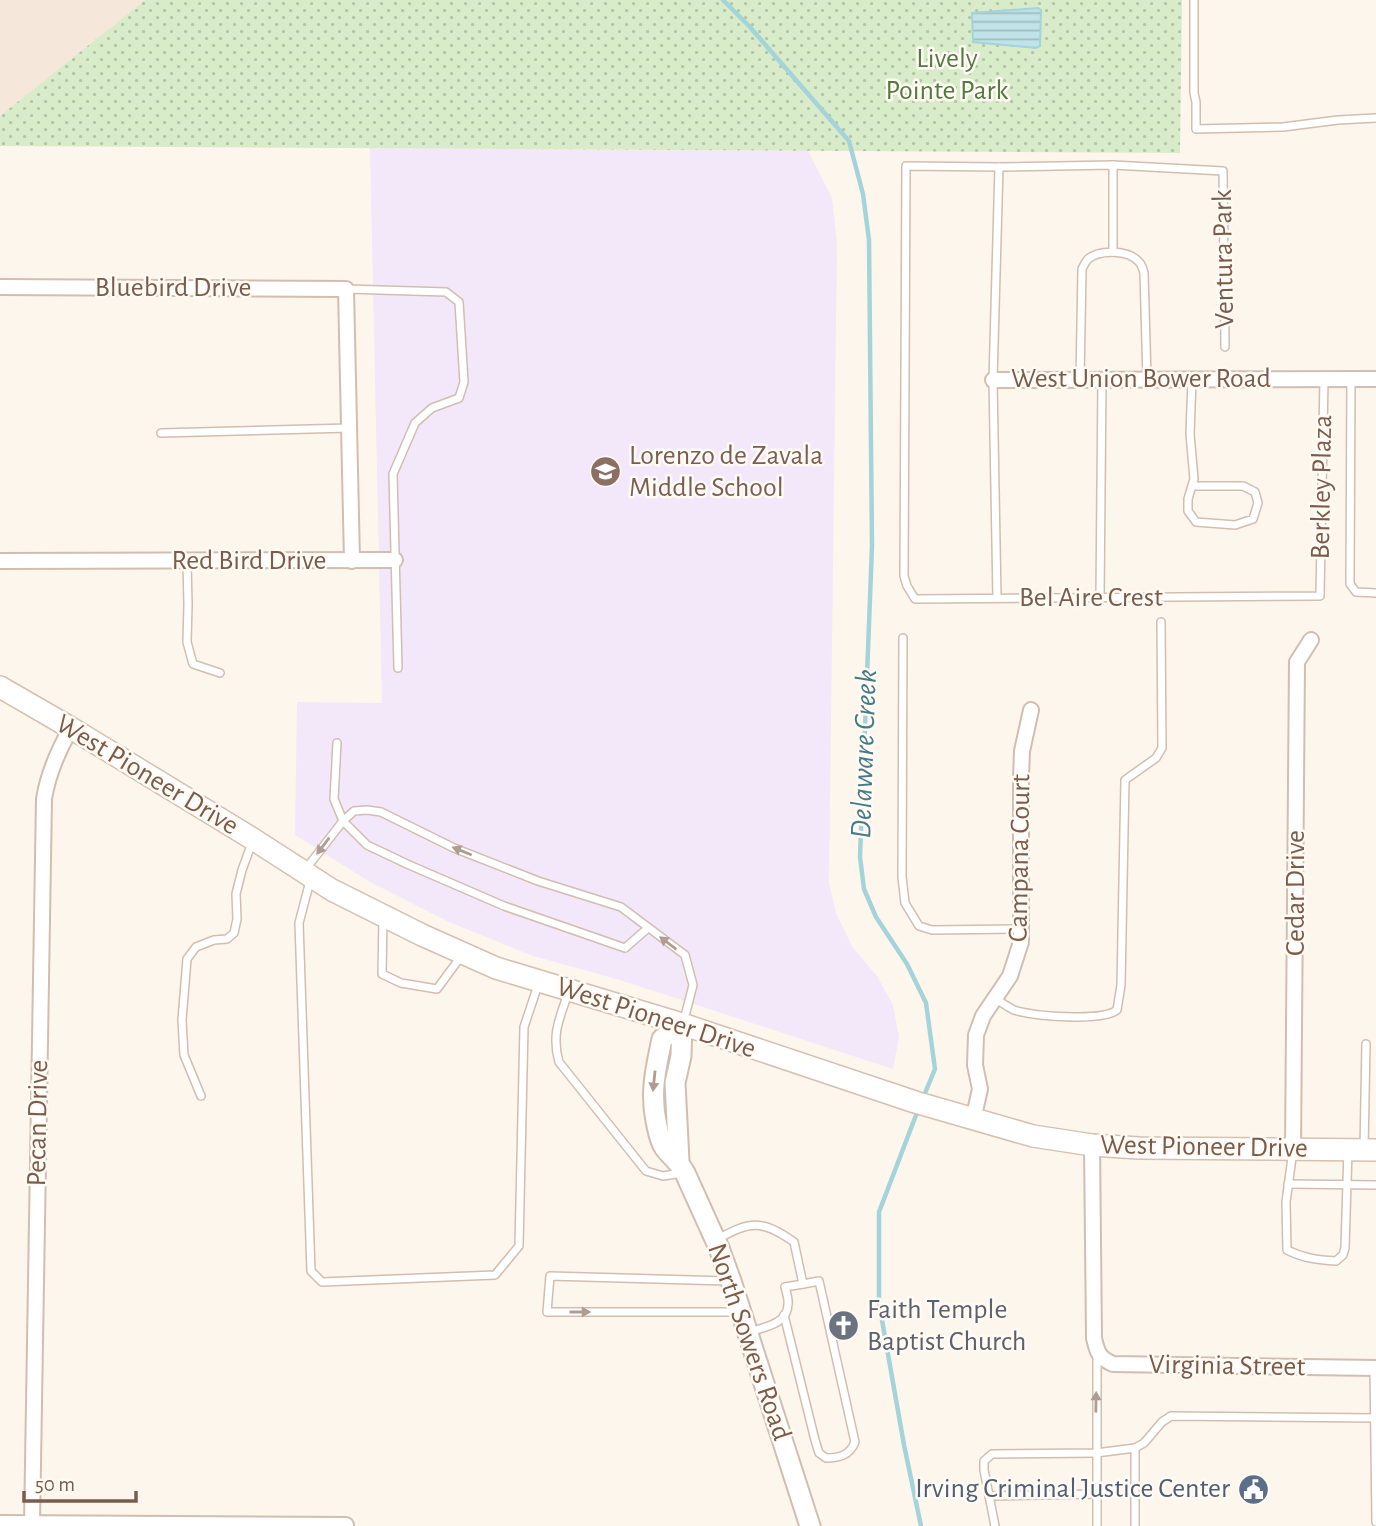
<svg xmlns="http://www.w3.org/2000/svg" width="1376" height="1526" viewBox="0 0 1376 1526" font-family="'Alegreya Sans',sans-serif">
<defs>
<pattern id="green-dots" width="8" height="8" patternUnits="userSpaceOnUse" patternTransform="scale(1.75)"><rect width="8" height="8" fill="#d8ecc9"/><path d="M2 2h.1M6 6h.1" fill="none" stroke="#b4c2a5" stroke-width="1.8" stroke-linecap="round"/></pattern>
<pattern id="water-rules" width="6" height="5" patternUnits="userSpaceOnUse" patternTransform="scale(1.75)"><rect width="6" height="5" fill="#bfe3e8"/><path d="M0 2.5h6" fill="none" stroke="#a0bbbe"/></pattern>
</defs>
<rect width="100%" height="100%" fill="#fdf6ec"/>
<polygon fill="#f5e8da" points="0,0 145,0 0,116"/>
<polygon fill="#f3e8fa" points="370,148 808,151 832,198 837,243 829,882 836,913 853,948 877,976 893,1005 899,1037 893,1069 620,980 530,955 449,922 370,882 295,835 297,702 382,703"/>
<polygon fill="url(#green-dots)" points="145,0 1182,0 1180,153 0,146 0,116"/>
<polygon fill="url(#water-rules)" stroke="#a5d3da" stroke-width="2" points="1038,8 1041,10 1040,46 1036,48 973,42 972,13"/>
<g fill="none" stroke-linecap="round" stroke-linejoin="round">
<g stroke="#a5d3da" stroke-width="4.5">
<polyline points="723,0 749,26 849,141 863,194 869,240 872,546 860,857 864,889 876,917 907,964 926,1003 935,1069 923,1098"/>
<polyline points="918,1110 879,1212 879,1303 904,1445 921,1526"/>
</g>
<defs>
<g id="service">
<polyline points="1194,0 1194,93 1196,102 1196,129 1283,127 1338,120 1376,118"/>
<polyline points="1113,165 1113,252"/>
<polyline points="346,289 446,292 459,302 464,382 459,398 432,408 415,423 393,474 398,668"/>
<polyline points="1225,347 1223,171 1113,165 999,167 906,166 904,576 907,586 915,599 1320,596 1324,379"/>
<polyline points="1351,379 1350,584 1356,592 1376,593"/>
<path d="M1080,380L1082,269C1083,267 1087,260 1088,259C1100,249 1129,250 1139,262C1141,264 1143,269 1144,273L1147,379"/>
<polyline points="161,433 349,428"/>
<polyline points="1192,486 1243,486 1255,492 1258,503 1253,519 1235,525 1196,522 1188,511 1188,499 1194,479 1190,434 1192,380"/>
<polyline points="187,561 188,605 187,642 193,664 220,673"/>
<polyline points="997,598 993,380 999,167"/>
<polyline points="1100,598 1102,380"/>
<polyline points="903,638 902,877 905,903 919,926 932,930 1021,929"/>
<polyline points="337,743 334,799 343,821 367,845 407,864 504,906 625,948 648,928"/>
<polyline points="305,870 343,821 354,811 367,810 381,812 454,848 538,881 621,907 685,955 693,985 684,1020"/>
<polyline points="310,881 299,923 311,1271 322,1282 495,1275 519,1246 524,1027 539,982"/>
<polyline points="383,918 382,974 401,983 437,989 462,955"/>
<path d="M569,991C560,1017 551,1034 559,1062L646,1171L663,1176L682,1173"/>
<path d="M995,999C1001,1002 1008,1007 1014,1010C1033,1016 1101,1022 1117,1010L1121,985L1125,780L1156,758L1162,748L1161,622"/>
<polyline points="201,1096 184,1055 182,1020 187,959 196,947 214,940 227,939 234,933 237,919 236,894 242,870 253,840"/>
<polyline points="1364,1149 1366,1044"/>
<path d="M1293,1150L1286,1202L1287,1250C1303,1258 1318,1260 1336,1261L1343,1255L1345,1248L1348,1150"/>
<polyline points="1288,1184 1376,1185"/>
<path d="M716,1240C750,1221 761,1219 794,1242L803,1284L785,1287C786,1292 789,1299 788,1304C788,1324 764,1327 750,1332"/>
<polyline points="727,1281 550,1276 547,1312 739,1312"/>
<path d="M784,1315L815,1440L819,1453L826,1458C840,1458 850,1455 855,1442L819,1281L803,1284"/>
<polyline points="1097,1355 1097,1526"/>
<polyline points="1374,1368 1376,1522"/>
<polyline points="1135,1448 1135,1526"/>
<polyline points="989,1496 1097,1494"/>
<polyline points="995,1526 984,1470 984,1461 992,1454 1096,1453 1135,1448 1144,1443 1162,1422 1171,1416 1374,1418"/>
</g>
<g id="minor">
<polyline points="0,287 346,289 352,561"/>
<polyline points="993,380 1376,379"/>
<polyline points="0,561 395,560"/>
<polyline points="973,1120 980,1089 975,1065 976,1035 983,1016 1010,976 1021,942 1021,778 1022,751 1031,710"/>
<path d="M1092,1145L1094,1338C1097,1352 1099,1358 1113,1364L1376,1368"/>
<polyline points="1293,1149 1297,662 1311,640"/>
<polyline points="0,1523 346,1525"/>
<path d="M32,1524L44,799C48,773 58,751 71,728"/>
</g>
<g id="tertiary">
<path d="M682,1024L662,1039C656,1068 650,1091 656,1121C658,1130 659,1139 664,1147C671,1157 678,1160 685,1173L719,1248L731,1281L810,1526"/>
<polyline points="679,1161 675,1083 681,1056 682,1024"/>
</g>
<polyline id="secondary" points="0,687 71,728 253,839 332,890 422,935 496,968 682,1024 915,1102 1033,1136 1092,1145 1139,1148 1376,1150"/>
</defs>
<use href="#service" stroke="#d1beb0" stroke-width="10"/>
<use href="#minor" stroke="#d1beb0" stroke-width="18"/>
<use href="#tertiary" stroke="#d1beb0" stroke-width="23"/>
<use href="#secondary" stroke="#d6c0b0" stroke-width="24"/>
<use href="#service" stroke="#fff" stroke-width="7"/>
<use href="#minor" stroke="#fff" stroke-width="14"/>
<use href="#tertiary" stroke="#fff" stroke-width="19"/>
<use href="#secondary" stroke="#fff" stroke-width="21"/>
</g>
<defs><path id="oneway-solid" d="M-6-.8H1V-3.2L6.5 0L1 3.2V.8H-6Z" transform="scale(1.75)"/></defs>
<g fill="#af9d94">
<use href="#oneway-solid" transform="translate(323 846) rotate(127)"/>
<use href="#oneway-solid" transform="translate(462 851) rotate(-158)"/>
<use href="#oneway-solid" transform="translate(668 943) rotate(-143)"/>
<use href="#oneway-solid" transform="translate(654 1081) rotate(96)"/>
<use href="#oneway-solid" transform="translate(580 1312)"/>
<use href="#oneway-solid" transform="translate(1096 1402) rotate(-89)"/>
</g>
<defs>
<symbol id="school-disc" viewBox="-11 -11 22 22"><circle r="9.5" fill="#8d6e63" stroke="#fffaf3"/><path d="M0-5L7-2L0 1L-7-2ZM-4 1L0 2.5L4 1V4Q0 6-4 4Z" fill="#fff"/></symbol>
<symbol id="church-disc" viewBox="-11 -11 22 22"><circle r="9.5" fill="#6b7280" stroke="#fffaf3"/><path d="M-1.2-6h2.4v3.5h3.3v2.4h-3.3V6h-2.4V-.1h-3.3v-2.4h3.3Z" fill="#fff"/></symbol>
<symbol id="civic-disc" viewBox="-11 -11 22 22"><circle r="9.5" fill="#5c6f8a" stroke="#fffaf3"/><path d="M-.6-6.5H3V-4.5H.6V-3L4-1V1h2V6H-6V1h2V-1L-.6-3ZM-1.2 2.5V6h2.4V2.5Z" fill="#fff"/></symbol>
</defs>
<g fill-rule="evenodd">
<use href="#school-disc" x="588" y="454" width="35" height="35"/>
<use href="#church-disc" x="826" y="1308" width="35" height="35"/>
<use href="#civic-disc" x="1236" y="1472" width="35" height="35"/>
</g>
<g text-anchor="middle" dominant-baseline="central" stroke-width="5" stroke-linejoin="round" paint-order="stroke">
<g font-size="28" fill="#537a41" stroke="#fffaf3">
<text x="947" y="59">Lively<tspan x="947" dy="32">Pointe Park</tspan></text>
</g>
<g font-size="28" fill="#7a5c4d" stroke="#fffaf3">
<text transform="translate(1224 259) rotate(-91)">Ventura Park</text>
<text x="173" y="288">Bluebird Drive</text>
<text x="1141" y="379">West Union Bower Road</text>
<text transform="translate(1322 487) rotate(-89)">Berkley Plaza</text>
<text x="249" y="561">Red Bird Drive</text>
<text x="1091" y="598">Bel Aire Crest</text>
<text transform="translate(147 775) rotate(31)">West Pioneer Drive</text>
<text transform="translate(1020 858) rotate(-89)">Campana Court</text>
<text transform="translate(1296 893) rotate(-90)">Cedar Drive</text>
<text transform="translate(656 1018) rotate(18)">West Pioneer Drive</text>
<text transform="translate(38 1123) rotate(-89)">Pecan Drive</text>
<text transform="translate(1204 1147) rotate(1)">West Pioneer Drive</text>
<text transform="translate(749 1342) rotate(71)">North Sowers Road</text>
<text transform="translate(1227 1366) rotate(1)">Virginia Street</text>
</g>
<g font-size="28" fill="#785e54" stroke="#fffaf3" text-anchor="start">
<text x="629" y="456">Lorenzo de Zavala<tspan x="629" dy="32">Middle School</tspan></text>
</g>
<g font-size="28" fill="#5b616d" stroke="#fffaf3" text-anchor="start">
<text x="867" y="1310">Faith Temple<tspan x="867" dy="32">Baptist Church</tspan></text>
</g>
<g font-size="28" fill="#4e5e75" stroke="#fffaf3" text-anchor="end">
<text x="1230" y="1489">Irving Criminal Justice Center</text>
</g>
<g font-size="30" font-style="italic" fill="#437c86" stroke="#fffaf3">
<text transform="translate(864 754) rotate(-88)">Delaware Creek</text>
</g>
</g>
<path d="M24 1491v10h112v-10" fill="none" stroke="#7a5c4d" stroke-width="3.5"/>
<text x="35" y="1491" font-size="21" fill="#7a5c4d" stroke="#fffaf3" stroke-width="5" paint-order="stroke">50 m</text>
</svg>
